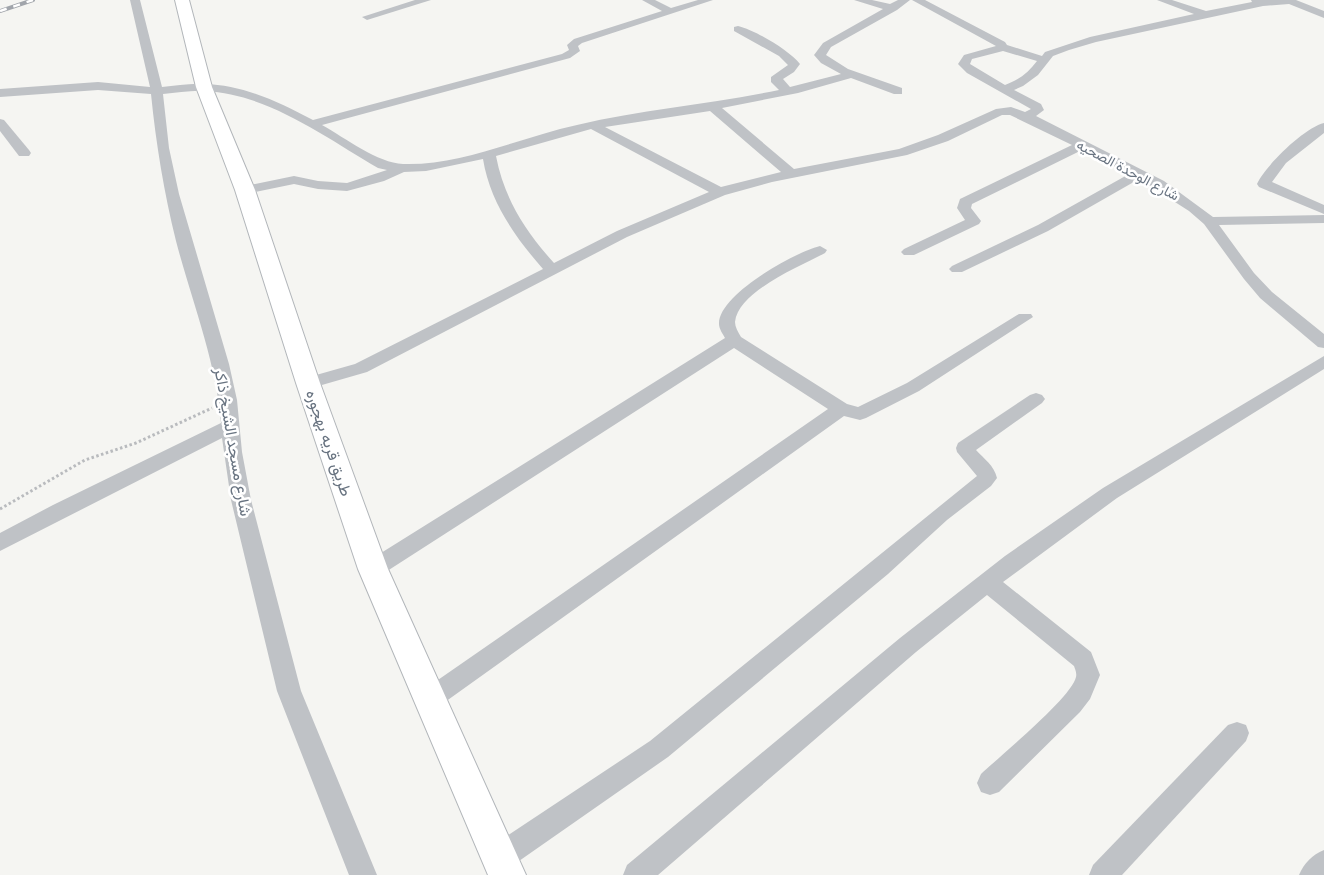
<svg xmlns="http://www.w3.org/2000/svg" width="1324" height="875" viewBox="0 0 1324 875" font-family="'Space Grotesk',Vazirmatn,sans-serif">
<rect width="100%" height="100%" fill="#f5f5f2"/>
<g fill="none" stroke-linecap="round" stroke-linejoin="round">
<defs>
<polygon id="secondary" points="175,0 189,0 212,87 255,190 320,383 388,569 526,875 488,875 358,569 296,383 235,190 196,87"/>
</defs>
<use href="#secondary" stroke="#b2b6ba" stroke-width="2"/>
<polyline stroke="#b9bbbe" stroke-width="3" stroke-dasharray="2.5 2.5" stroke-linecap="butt" points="0,509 85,460 136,443 212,408"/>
<g fill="#bfc2c6" fill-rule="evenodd">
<path d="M130,0H140L162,87C176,86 190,83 204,84C244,85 278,102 313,120L562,54L569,50L567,45L574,39L662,11L642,0H655L671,8L698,0H713L582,43L578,46L580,51L570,58L322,125C345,138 378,163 403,164C461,166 521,137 577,125C644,109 712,104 779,90L771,82V77L788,65L779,56L734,31V27L738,26C755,30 789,50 800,64L794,72L783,79L790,87L841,74L821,63L814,55L823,43L883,9L854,0H872L890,4L898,0H910L897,10L831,47L826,55L848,69L902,88V94H894L851,78L798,93L722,108L794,169L899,149L938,135L996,109L1011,107L1025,112L1031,109L967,73L958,64L964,55L996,46L912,0H925L1005,42L1007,45L1042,56L1045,52L1090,37L1194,14L1157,0H1172L1206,11L1252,2L1251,0H1296L1324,11V18L1289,4L1263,6L1096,42L1069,50L1053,56L1038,75L1023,86L1014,90L1041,104L1044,110L1036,116L1164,181L1213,217L1324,215V223L1219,225L1254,273L1272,292L1324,334V348L1318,347L1260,298L1244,279L1204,224L1189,211L1139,179L1048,231L962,272H952L949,269L952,266L1038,225L1129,174L1082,150L972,204L971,208L981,221L979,224L914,255H904L901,252L904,249L965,220L957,208L960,199L1072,145L1010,115H1002L948,141L907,155L772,182L725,195L627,237L367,372L308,389L302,387L299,383L302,379L355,364L543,269C515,237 490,202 483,159L426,171L404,172L384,181L347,191L318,189L294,184L245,194L238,190L240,187L294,176L318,181L347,183L387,170L378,168C325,137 268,94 205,91C192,90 177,93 163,94L169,148L179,194L229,364L237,400L242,452L251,500L301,691L377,875H349L277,691L231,500L222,438L0,551V533L53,505L221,423C216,361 192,302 176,241C164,192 156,144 151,94L98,90L0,97V89L98,82L150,87ZM1003,51L1037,61C1029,72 1019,80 1005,85L970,64L972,59ZM710,111L781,172L721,187L605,127ZM591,129L709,192L617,231L554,263C525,231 504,198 496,156Z"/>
<polygon points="415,0 431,0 367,20 362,17"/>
<polygon points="0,119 4,120 29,150 31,153 29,156 19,156 0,131"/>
<path d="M1324,123V133L1286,163L1272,182L1324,205V214L1259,187L1257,184C1266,165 1304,128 1324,123Z"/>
<path d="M820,246L827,250L825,253C801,266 738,291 735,322C735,327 738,332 741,337L847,404L858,407L907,383L1019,314H1031L1033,317L919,391L866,418L860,420L844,416L438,707L430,710L422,707L418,699L422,691L828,409L734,348L381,575L373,577L365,575L362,569L365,563L725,338C723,334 719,329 719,324C718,295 795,252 820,246Z"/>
<path d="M1324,356V369L1117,498L1003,582L1091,652L1100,675L1090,699L1080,712L999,792L990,795L981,792L977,783L981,774C999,757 1072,697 1076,677C1077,673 1075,669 1074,666L987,595L916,652L658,875H623L627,865L900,638L1005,556L1103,488Z"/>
<path d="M1036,393L1042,395L1045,399L1042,403L976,450C984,459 994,465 997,478L991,486L947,520L888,574L668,757L509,868L499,872L489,868L485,858L489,848L650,741L977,476L957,452L956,448L958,443L1030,395Z"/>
<polygon points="1237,722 1246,725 1249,733 1246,741 1122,875 1089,875 1093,865 1228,725"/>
<path d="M1324,850V875H1299C1304,863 1312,855 1324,850Z"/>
</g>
<use href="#secondary" fill="#fff" fill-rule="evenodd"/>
<defs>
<polyline id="rail" points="0,11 33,0"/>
</defs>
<use href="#rail" stroke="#a1a5ab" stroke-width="4"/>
<use href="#rail" stroke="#fff" stroke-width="2.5" stroke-dasharray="7" stroke-linecap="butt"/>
</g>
<g text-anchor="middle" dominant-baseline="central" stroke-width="5" stroke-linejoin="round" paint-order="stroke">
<g font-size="14" fill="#687380" stroke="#fff">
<text transform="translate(1128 170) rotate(28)">شارع الوحدة الصحيه</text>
</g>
<g font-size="16" fill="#687380" stroke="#fff">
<text transform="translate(233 442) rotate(80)">شارع مسجد الشيخ ذاكر</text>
<text transform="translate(329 443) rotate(71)">طريق قريه بهجوره</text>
</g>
</g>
</svg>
